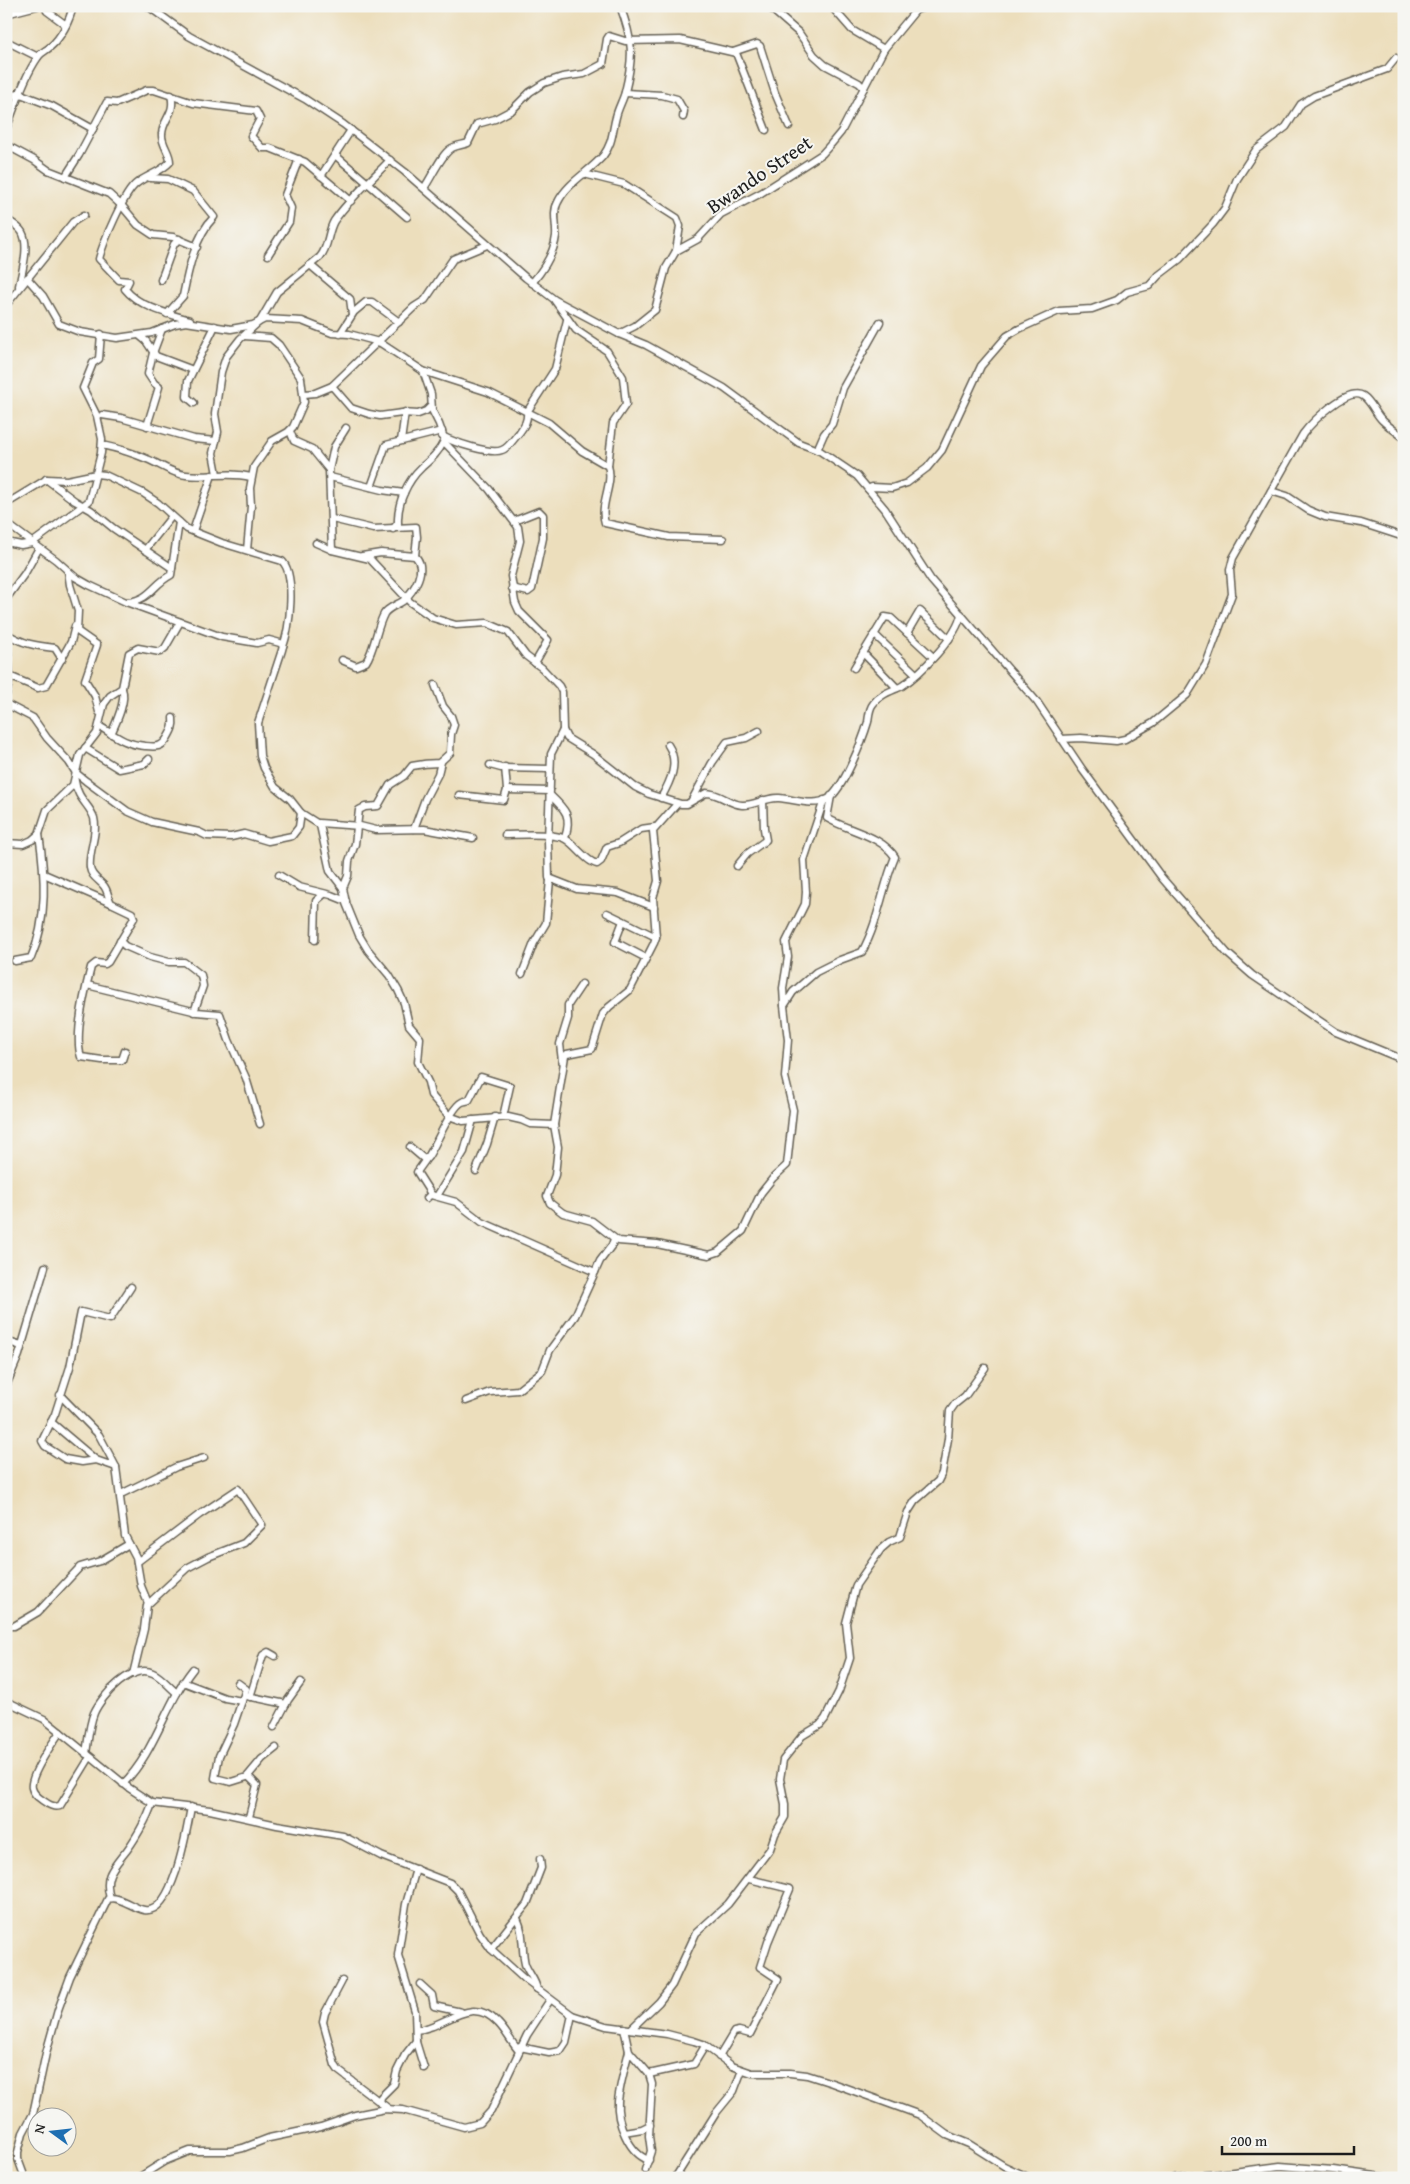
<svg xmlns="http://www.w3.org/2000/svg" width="1410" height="2184" viewBox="0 0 1410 2184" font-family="'Gentium Book Plus',serif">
<rect width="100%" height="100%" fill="#f6f6f2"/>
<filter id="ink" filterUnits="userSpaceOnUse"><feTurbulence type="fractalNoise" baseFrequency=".02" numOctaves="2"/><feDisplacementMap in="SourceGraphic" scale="10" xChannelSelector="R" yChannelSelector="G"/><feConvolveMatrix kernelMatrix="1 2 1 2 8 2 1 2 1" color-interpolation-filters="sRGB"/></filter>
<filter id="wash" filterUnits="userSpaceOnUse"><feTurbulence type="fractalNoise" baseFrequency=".0096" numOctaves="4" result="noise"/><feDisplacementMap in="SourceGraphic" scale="20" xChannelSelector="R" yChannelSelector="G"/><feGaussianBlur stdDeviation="1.12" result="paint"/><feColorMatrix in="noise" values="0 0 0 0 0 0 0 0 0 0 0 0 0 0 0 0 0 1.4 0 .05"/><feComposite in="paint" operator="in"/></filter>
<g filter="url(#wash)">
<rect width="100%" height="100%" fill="#ecdebc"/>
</g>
<g filter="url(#ink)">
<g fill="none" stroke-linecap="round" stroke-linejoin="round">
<defs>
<g id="minor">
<polyline points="45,6 47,11 66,25"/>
<polyline points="148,6 189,36 305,99 343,124 405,172 526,278 555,300 619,334 646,345 724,388 799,443 820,451 857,476 885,509 931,580 1037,702 1082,769 1162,878 1227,953 1252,975 1336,1032 1404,1060"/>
<polyline points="768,6 799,33 814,55 825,65 859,83 864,88"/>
<polyline points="831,6 852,30 884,49"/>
<polyline points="6,14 37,6"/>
<polyline points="6,41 38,57"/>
<polyline points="733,52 757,44 760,46 775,93 789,126"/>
<polyline points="6,92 17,96"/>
<polyline points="18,93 52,106 93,129"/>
<polyline points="625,93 662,95 677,99 684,111 683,117"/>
<path d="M171,95C176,114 163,118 162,134C161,144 170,152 170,162C161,172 148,175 137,183C124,192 103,243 99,259L119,280L129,281L125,289C139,307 169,314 190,320"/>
<path d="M6,129C16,105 23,79 38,57C41,52 46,51 50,47C61,38 70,20 73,6"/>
<polyline points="6,145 34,160 48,170 109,194 122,206 138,225 153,235 173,237 197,247"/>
<polyline points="335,155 407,217"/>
<polyline points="584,174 624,184 677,218 680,226 676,251"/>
<polyline points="321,176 351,130"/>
<polyline points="65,177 79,155 107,102 117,103 147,90 154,90 193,103 256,111 260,119 251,136 262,148 270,148 305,162 351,201"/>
<path d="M150,178L168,179L193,191L214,217C195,236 188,271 183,296L167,314"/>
<path d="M424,188C432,177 441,154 452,148C457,145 463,145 468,143L477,124L495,119L512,110L530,92L544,83L562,77L584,74L603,64L607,39L609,36L625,41L680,40L736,53L766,130"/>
<path d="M6,219C12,223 19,227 22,232C30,246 22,271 19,286"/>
<polyline points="268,255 289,222 291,208 285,195 299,159"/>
<polyline points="310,265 350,299 352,314"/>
<path d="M27,278L43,296L59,324L80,332L117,338L152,333L175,324L186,322L231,329L253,325L265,319L302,321L332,333L349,334L379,342L423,371L488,392L549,423L582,451L608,466C614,484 599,504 605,523L669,537L723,539"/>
<polyline points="161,280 174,244 179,239"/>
<path d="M532,283C543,270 554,254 556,236C557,225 552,212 558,202C567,183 589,172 603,156C613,143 612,132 616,117C618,108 623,100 625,92C634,56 633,40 620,6"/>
<polyline points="555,301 576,330 607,351 623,377 626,404 613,423 608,466"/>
<polyline points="6,305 73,222 84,215"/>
<polyline points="340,334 354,312 366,302 372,302 399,322"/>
<polyline points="619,334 635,326 655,310 666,268 676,251 698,239 721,214 761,193 822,154 831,144 841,132 884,49 916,10 928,6"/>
<polyline points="140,336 146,341 156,356 193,370"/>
<polyline points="244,336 271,338 279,345 301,378 304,402 293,427 288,432 272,441 254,467 250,488 251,506 247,550"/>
<polyline points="423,371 431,394 432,410 439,424 446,444 489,489 518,527 520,541 511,576 515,602 519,611 548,640 535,663"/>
<polyline points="332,386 351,408 369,414 380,416 402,413 418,414 426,411 431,406"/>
<polyline points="304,394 315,393 332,386 414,307 425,300 453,259 487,245"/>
<polyline points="194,403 187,397 188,381 215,326"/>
<polyline points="102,415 121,418 194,439 216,441"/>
<polyline points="147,426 159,387 154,383 148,374 153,353 162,329"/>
<polyline points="290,431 294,441 312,449 329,470 332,550"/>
<path d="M442,436C453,442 491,455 502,450C509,448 514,438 519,433C524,426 528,421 527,412L555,369L567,320"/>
<polyline points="401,441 405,412"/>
<path d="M102,445C116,448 133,453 147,459C160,464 172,474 186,475C210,478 226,471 251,477"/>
<polyline points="817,450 824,434 832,424 843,388 880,322"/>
<polyline points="329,470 334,447 346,428"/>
<path d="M217,474L213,453L218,432L215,414L221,372L226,357L240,339L260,321L277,292L320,257C329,247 327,233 334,221C349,199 372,179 390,160"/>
<polyline points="330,477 382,490 404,493"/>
<polyline points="46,479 75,501 91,510 113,528 172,568"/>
<polyline points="371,487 386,445 442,431"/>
<polyline points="868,489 872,487 892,488 907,483 927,468 942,450 981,366 1007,336 1019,329 1059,311 1092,309 1117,300 1127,292 1149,286 1159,275 1180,259 1213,224 1225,208 1237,179 1256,150 1286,127 1301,104 1314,96 1387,69 1396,58"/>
<polyline points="1271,491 1287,496 1308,510 1325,517 1361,523 1404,537"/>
<path d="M6,504L47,479L67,480L96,474L105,475L143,493L158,503L187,529L222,543L282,561C296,574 290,630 283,646"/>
<polyline points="332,519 373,529 416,527 417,537 415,556"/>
<polyline points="6,523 56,560 75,577 89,585 126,602 222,637 257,643 269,640 280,643 283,646 282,650 258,723 260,756 264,768 275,787 290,799 301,813 320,825 330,871 343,888 346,903 359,935 368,950 389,975 398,990 404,1003 409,1025 420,1038 418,1062 428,1082 431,1095 449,1116 463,1121 508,1117 521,1120 530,1124 554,1125"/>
<path d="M393,529L398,523C397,503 407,481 422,467C431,459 439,452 444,441"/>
<polyline points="193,531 212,475"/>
<polyline points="6,542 21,545 32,543 89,501 101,453 102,439 97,416 83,388 93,363 99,359 101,334"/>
<path d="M316,543L332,550L370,559L410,602L433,618L456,625L487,623L508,632L526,656L542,668L559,686L562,692L563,730L567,738L593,754L635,787L649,794L681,804H687L706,793C720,793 729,804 742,805C754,806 766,797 779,798C794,799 813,807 828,799C843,790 863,739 868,722C869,716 869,709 873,704C880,694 892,691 902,686C920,674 958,636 961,614"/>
<polyline points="145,550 172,516"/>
<polyline points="68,571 70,585 78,611 77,631 97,645 85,680 95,696 99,712"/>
<polyline points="512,588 528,592 532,589 543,538 543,515 539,511 514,521"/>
<polyline points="6,599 25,573 39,548"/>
<path d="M127,602C151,600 153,584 171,575L179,522"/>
<path d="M6,633C22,644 37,646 55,648L62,659"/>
<polyline points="6,633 10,678 6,695"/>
<polyline points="907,633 920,611 949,639"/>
<polyline points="874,634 916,674"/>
<polyline points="863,653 897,688"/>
<path d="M342,660L356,666L366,662C375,648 376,629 384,614C387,608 397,605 403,601C414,591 428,569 415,556L381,553L362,556"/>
<polyline points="854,668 885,617 891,618 933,657"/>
<polyline points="9,676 38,688 46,686 71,642 75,626"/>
<polyline points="6,704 33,718 47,738 69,762 76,773 86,781 127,811 152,822 199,832 207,836 231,837 244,834 268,841 292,836 299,827 301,813"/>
<path d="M99,726C116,736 124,744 145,746C156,747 162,748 168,737C172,730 174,726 173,718"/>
<polyline points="563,730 551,754 548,841 549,878 577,889 618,893 654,907"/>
<path d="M111,734C116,723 127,700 122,689"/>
<path d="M1061,739L1081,738L1116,741L1125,739L1153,723L1187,695L1206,664L1232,594L1230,570L1233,558L1303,434C1312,422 1348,386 1363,396C1372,402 1375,414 1383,421C1389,427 1397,432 1404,438"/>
<polyline points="85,748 119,769 144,764 149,759"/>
<polyline points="490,765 501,768 550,769"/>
<path d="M75,781C77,799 90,805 94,818C98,835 88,851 90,868C91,876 99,880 104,886C108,891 108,898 111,903L132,913L134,918L108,962L105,964L96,963L91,967C85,990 74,1035 81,1057L102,1060H122L125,1051"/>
<polyline points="507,790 550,791"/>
<polyline points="459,795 504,800 507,790 505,767"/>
<path d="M550,795C566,810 572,816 565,838"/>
<path d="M661,798C670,782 680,763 668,745"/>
<polyline points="692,800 712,763 727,742 746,738 759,731"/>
<path d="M677,804L653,831L658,881L653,898L656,937L654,943L630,990L609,1007L603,1014L592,1049L567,1054L565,1056L554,1125L558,1147L555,1175L547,1196L550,1203L563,1213L592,1221L618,1241L657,1244L709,1255L718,1252L743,1231L761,1193L773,1178L787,1165L793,1110L785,1077L788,1040L784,1006L793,992L816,972L840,960L862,952C879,921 882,888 895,857C881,835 848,831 827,818L831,796"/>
<polyline points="319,823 360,826 376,830 424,829 473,838"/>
<polyline points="414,829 425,799 438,774 441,762"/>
<path d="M505,835C518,835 556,832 567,840C576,846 587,862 597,864L601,861L607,847L619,843L641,829L655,827"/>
<polyline points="6,843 23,844 32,840 39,834 47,810 73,785 80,755 97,733 104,704 110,696 122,688 129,653 138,648 160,652 165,648 180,622"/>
<polyline points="737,866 747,854 766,840 764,829 763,800"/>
<polyline points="44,874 111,903"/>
<polyline points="279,875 299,887 331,895 346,901"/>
<path d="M343,888L348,876L349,861L355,844L359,810L365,807L378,806L390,785L404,776L412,766C421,764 430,763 439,763L450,753L451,734L454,725L451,716L443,706L435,685"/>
<polyline points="607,913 656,937"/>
<polyline points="623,921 615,942 646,958"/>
<polyline points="315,940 316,901 324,894"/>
<polyline points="120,941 125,946 150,957 169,962 184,962 201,975 203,986 194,1012"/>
<path d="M15,961L31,958C48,920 45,874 39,834"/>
<polyline points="522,974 534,943 546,923 550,880"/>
<polyline points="87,985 197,1012 220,1014 229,1040 246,1078 260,1124"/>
<polyline points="784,1005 783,988 788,957 786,942 805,904 806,892 804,860 824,800"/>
<polyline points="562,1061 560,1044 568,1018 568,1005 582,984"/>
<path d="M410,1147L424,1159L428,1157C436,1145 451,1107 462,1102C464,1101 467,1101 469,1100L481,1077L510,1086L503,1117"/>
<polyline points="427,1158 417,1172 431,1194 427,1198"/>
<polyline points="476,1171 487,1144 495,1117"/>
<polyline points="431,1195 456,1202 482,1222 595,1272"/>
<polyline points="437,1196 464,1152 473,1120"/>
<polyline points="6,1341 21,1346"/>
<polyline points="6,1386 19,1355 45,1267"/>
<polyline points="60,1395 99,1435 116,1467 125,1536 136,1557 141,1586 148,1603"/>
<polyline points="466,1401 490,1392 518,1390 542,1371 550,1350 575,1316 600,1261 612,1245 614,1239"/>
<polyline points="51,1422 96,1460"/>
<polyline points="116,1467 96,1460 82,1462 65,1459 45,1446 42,1441 55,1414 70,1367 81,1312 110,1319 131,1287"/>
<polyline points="121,1494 176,1467 204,1458"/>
<polyline points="6,1626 14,1626 38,1612 80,1567 100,1561 129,1544"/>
<polyline points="133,1674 144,1629 147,1605 187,1568 208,1557 244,1543 262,1525 238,1489 199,1515 137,1562"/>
<polyline points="183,1682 225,1698 242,1701"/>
<polyline points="238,1683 246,1689 234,1724 219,1756 215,1778 231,1782 247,1777 262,1759 276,1748"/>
<polyline points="247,1696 286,1704"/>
<polyline points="250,1697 263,1655 268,1652 275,1656"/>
<polyline points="6,1701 44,1719 129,1788 152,1803 210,1810 277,1825 343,1836 381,1856 450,1883 458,1891 480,1934 491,1949 524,1979 572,2015 606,2026 667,2034 694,2041 703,2044 732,2066 752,2073 790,2073 807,2075 832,2083 920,2115 947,2135 969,2144 1004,2166 1030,2178"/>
<polyline points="274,1727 288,1700 301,1682"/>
<path d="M60,1732C53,1742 29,1777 32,1788C33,1793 39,1798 42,1800C48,1804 53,1808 60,1806L90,1757"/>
<path d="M86,1754C88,1741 89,1725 94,1713C102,1695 132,1663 153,1673C162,1677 169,1687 177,1693"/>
<polyline points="248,1776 257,1785 249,1817"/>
<path d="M123,1784C156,1751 165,1704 193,1669"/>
<polyline points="416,1869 406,1904 398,1955 415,2011 416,2042 424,2068"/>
<path d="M110,1898C104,1878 111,1870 123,1855C132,1845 149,1816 152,1803"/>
<path d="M517,1918C525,1935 521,1948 525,1964C528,1973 535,1979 537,1989"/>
<polyline points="491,1949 527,1904 541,1868 540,1859"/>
<polyline points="342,1981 325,2013 323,2022 335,2065 339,2071 389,2109"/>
<polyline points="420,1984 432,1995 434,2006 461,2012"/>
<polyline points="624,2028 629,2051 649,2074 652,2084 649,2136 651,2151 645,2170"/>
<polyline points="631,2029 659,2002 672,1985 696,1933 728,1904 770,1849 775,1834 785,1817 785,1804 780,1779 783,1760 802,1736 820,1725 825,1719 839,1691 850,1658 846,1623 856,1585 881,1549 889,1542 900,1537 908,1512 915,1501 938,1481 942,1473 948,1439 950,1411 955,1404 965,1396 985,1368"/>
<path d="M416,2030C444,2029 470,1993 498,2023C506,2031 511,2042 519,2051"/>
<polyline points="520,2047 549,2053 560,2051 566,2042 572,2015"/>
<path d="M629,2051C625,2067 620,2084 618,2101C616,2121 629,2154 649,2160"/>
<polyline points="719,2057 734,2032 739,2031 750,2034 778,1979 760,1967 768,1942 790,1889 749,1879"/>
<polyline points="649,2074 694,2064 705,2046"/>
<polyline points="380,2103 381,2097 394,2084 397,2071 405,2055 416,2041"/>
<polyline points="624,2132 642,2129 650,2125"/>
<path d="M25,2178L18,2159V2152L23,2133L33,2114L46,2053L58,2010L70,1977L108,1899C118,1895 133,1908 144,1910C173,1916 187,1829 191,1807"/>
<polyline points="138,2178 165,2161 190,2151 230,2151 243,2148 269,2138 321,2127 355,2115 385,2109 403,2110 464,2127 480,2123 491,2111 527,2035 550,2000"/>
<polyline points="675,2178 716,2113 734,2091 742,2070"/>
<polyline points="1174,2178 1218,2174 1280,2166 1333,2170 1389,2178"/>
</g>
</defs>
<use href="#minor" stroke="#656054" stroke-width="9"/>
<use href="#minor" stroke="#fff" stroke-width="6"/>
</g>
</g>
<g text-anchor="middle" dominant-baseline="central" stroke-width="4" stroke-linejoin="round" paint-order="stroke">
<g font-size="20" fill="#1c1c1c" stroke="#f6f6f2">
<text transform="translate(759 174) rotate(-34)">Bwando Street</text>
</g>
</g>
<rect width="1410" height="2184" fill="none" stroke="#f6f6f2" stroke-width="25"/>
<g transform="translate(52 2132) rotate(285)"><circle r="24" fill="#f6f6f2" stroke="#9f9f9c"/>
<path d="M0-4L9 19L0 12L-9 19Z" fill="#1f6fb2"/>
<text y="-8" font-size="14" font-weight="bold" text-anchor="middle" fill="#1c1c1c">N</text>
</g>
<path d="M1222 2146v8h132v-8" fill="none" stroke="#1c1c1c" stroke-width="2.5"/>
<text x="1230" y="2146" font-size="15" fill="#1c1c1c" stroke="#f6f6f2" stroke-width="4" paint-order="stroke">200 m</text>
</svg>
